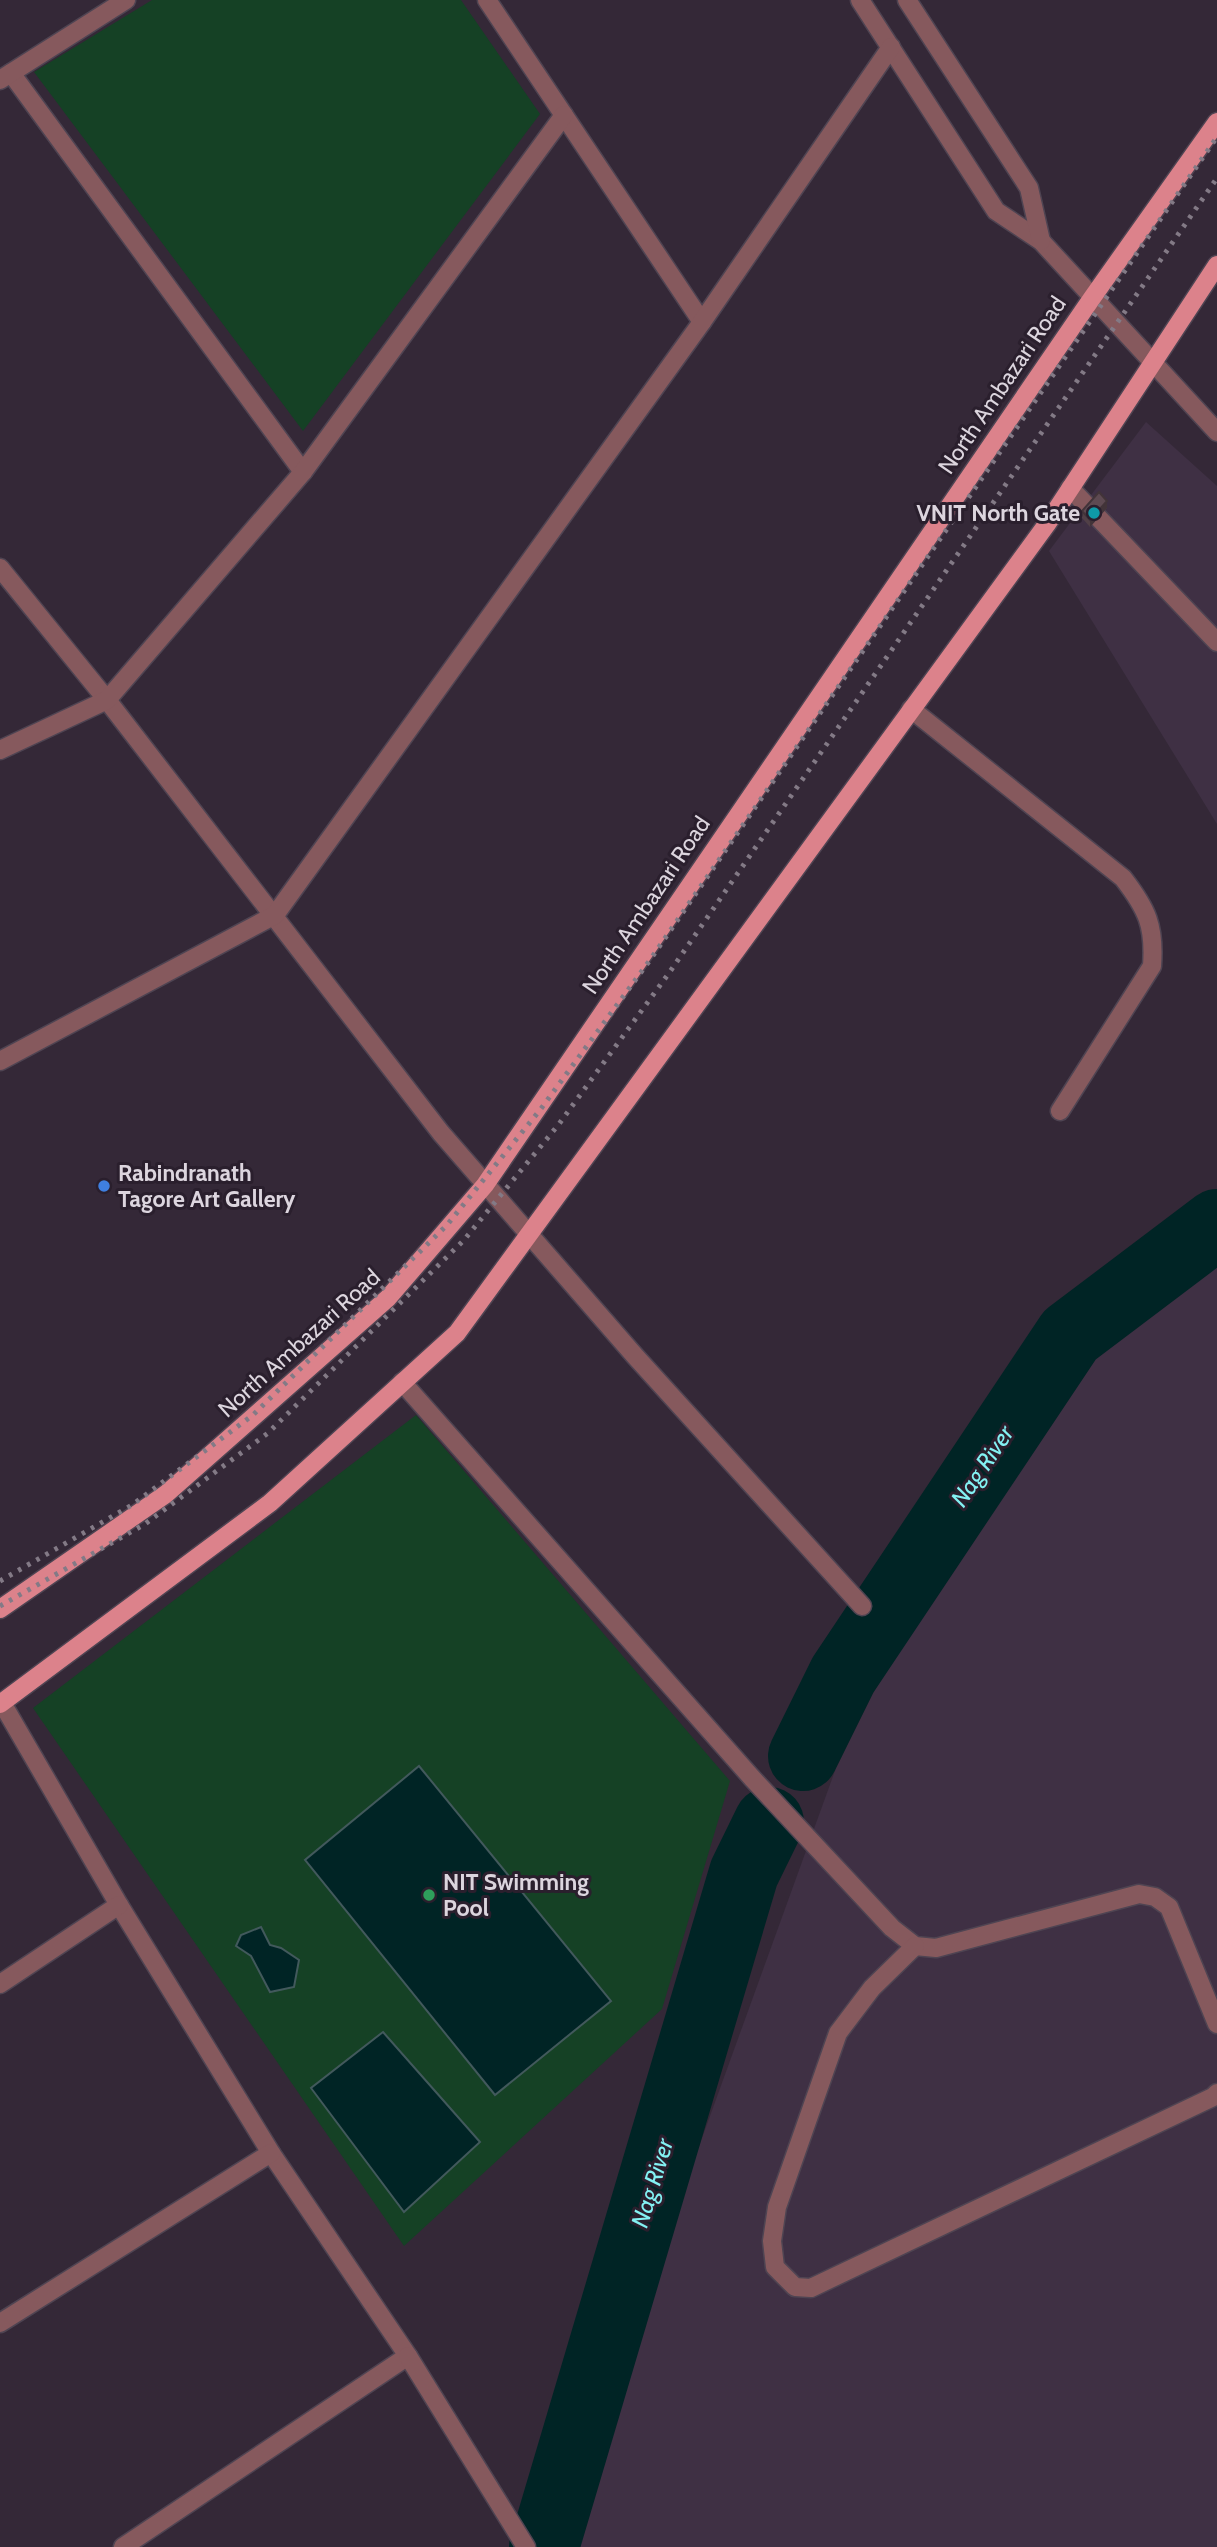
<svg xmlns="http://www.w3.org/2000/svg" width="1217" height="2547" viewBox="0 0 1217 2547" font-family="Cabin,sans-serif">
<rect width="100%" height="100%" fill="#342837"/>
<g fill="#3f3044">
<polygon points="1146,422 1217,486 1217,824 1049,551"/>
<polygon points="1217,1190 1217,2547 554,2547 836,1768 980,1477"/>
</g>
<g fill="#154125">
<polygon points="152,0 461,0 540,114 303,431 34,72"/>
<polygon points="416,1415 730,1781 662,2009 404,2246 33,1708"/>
</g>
<g fill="#002425" stroke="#42595c" stroke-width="2">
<polygon points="419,1766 611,2001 495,2095 305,1860"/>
<polygon points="261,1927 270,1945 281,1948 299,1960 294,1987 270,1992 251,1956 236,1946 241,1935"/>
<polygon points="383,2032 480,2142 404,2212 311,2088"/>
</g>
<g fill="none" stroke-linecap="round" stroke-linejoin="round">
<g stroke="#002425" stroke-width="70">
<polyline points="803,1756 843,1675 1070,1335 1217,1224"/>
<polyline points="544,2547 744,1873 769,1822"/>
</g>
<defs>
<g id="minor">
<polyline points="487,0 702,322"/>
<polyline points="860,0 996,211 1041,241 1217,432"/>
<polyline points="907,0 1029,188 1041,241"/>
<polyline points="11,73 303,472"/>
<polyline points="0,80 126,0"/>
<polyline points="1070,488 1217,642"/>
<polyline points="0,568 107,700 441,1133 635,1356 862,1606"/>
<path d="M911,709L1123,878C1147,909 1155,926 1152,966L1060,1111"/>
<polyline points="0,750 107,700 303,472 564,115"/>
<polyline points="0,1061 275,915 702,322 891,47"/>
<polyline points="402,1382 752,1778 892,1928 915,1946 936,1948 1139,1894 1155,1897 1169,1907 1217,2024"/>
<polyline points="2,1703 119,1905 271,2153 408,2356 123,2547"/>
<polyline points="915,1946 872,1988 838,2033 777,2207 772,2241 775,2267 795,2287 811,2288 1213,2097 1217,2093"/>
<polyline points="0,1984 119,1905"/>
<polyline points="0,2323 271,2153"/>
<polyline points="408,2356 526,2547"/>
</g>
<g id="major">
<polyline points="0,1609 166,1494 388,1298 485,1185 1092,298 1217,122"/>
<polyline points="0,1704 270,1503 457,1333 1047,524 1217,265"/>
</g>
</defs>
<use href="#minor" stroke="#4f4452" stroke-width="21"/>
<use href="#major" stroke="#4f4452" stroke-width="21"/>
<use href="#minor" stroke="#86595d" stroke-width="18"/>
<use href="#major" stroke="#dc828b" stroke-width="18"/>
<g stroke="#837a86" stroke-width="5" stroke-dasharray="3.5 7" stroke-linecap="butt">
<polyline points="0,1581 132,1505 253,1415 447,1225 540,1110 650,960 1217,137"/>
<polyline points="0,1606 145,1524 268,1433 464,1240 559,1124 669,973 1217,178"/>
</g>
</g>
<polygon fill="#514047" points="1107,508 1090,527 1082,518 1082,511"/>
<polygon fill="#423439" points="1107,501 1107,508 1090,527 1090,520"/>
<polygon fill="#5e4a52" stroke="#423439" stroke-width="2" points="1099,492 1107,501 1090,520 1082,511"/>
<circle fill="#0f9aa8" stroke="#2a1f2d" stroke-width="2.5" cx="1094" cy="513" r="7"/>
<circle fill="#3f7fe0" stroke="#2a1f2d" stroke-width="2.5" cx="104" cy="1186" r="7"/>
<circle fill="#2e9e5b" stroke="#2a1f2d" stroke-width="2.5" cx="429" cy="1895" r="7"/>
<g text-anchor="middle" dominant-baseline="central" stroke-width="6" stroke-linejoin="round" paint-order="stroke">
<g font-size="23" fill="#dcd5de" stroke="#2a1f2d">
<text transform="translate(1002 385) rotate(-56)">North Ambazari Road</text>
<text transform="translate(646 905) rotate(-56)">North Ambazari Road</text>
<text transform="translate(299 1343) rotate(-42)">North Ambazari Road</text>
</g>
<g font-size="23" font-weight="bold" fill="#dcd5de" stroke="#2a1f2d" text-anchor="start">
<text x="1080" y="513" text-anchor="end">VNIT North Gate</text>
<text x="118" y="1173">Rabindranath<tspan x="118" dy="26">Tagore Art Gallery</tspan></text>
<text x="443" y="1882">NIT Swimming<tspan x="443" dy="26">Pool</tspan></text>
</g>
<g font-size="24" font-style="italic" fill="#83f1f3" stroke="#2a1f2d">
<text transform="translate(982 1466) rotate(-56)">Nag River</text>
<text transform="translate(652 2183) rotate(-73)">Nag River</text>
</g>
</g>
</svg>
